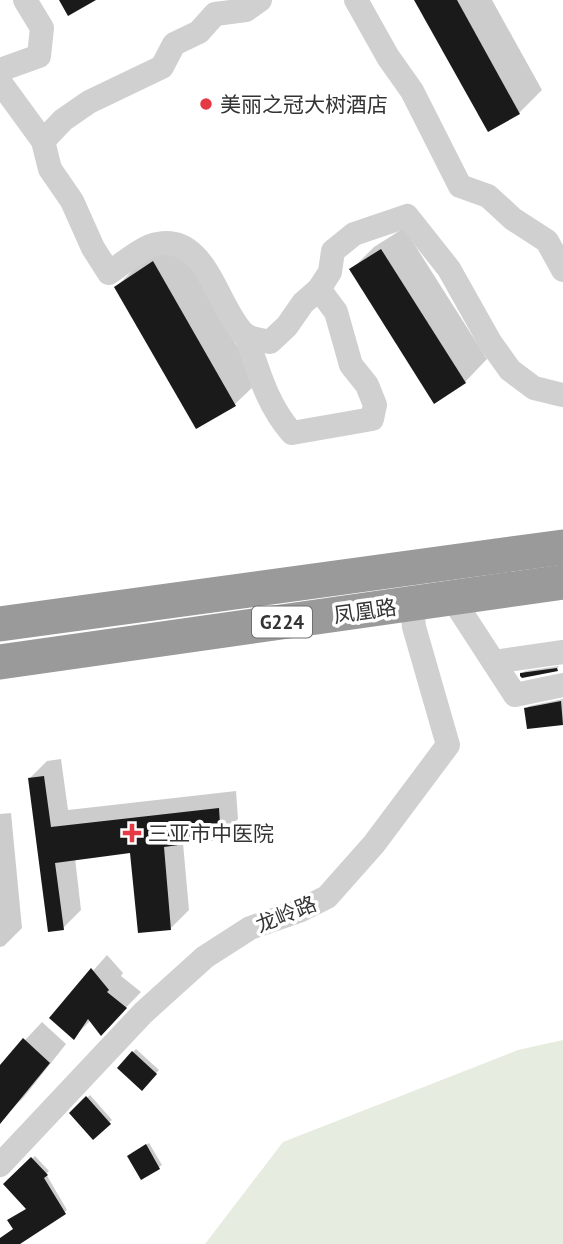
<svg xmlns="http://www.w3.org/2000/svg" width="563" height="1244" viewBox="0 0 563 1244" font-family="'PT Sans','Noto Sans SC',sans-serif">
<rect width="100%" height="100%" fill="#fff"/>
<polygon fill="#e6ecdf" points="563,1040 563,1244 205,1244 283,1142 518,1050"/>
<g fill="#0003">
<polygon points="416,0 492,0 542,90 519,113"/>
<polygon points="404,228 487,359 465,382 351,270 374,247"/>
<polygon points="176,240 258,382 235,404 197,427 116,287 139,264"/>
<polygon points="559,666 557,669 522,674 525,671"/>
<polygon points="563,699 563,723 529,727 526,709 529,706"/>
<polygon points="61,759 68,810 236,791 238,819 220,837 183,843 189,910 171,928 131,851 75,858 81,910 63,928 29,779 47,761"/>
<polygon points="11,813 22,928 4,946 0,947 0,814"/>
<polygon points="107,955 123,973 121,976 141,992 116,1018 91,1020 74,1037 51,1018"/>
<polygon points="42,1022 66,1044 24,1097 6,1115 0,1110 0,1067"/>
<polygon points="136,1049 159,1070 142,1088 119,1067"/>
<polygon points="90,1095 112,1120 93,1137 72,1113"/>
<polygon points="149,1143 162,1165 142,1178 132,1153"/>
<polygon points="35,1156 49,1171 46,1174 67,1210 17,1244 0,1244 0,1239 15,1228 28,1208 6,1184"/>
</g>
<g fill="#1a1a1a">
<polygon points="59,0 96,0 68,16"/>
<polygon points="414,0 457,0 520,114 488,132"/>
<polygon points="381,249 466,383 434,404 349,269"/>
<polygon points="153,261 236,406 196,429 114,287"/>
<polygon points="557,668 558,671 522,678 520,676 520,673"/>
<polygon points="561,701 563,725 527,729 524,708"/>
<polygon points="44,776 51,827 219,808 221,839 164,847 171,930 138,933 130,853 55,863 64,930 48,932 28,778"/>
<polygon points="91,968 109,990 107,992 127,1008 101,1036 88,1019 74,1040 49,1018"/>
<polygon points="23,1038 50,1063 0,1124 0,1065"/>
<polygon points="132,1051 157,1074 142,1091 117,1068"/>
<polygon points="86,1096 111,1124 93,1140 69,1113"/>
<polygon points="146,1144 160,1169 141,1180 127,1156"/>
<polygon points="31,1157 48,1175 44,1178 66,1214 20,1244 0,1244 0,1238 13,1229 7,1220 26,1209 3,1184"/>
</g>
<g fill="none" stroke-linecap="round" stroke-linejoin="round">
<g stroke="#d0d0d0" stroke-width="24">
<polyline points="356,0 388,57 412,91 460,186 488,196 513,219 547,241 563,270"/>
<polyline points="0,70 39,56 42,28 25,0"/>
<polyline points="0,82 43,141 63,120 89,102 162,67 174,44 199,32 215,14 246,10 260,0"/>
<path d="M43,141L50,169L72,201L93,248L109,273C122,264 136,252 150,246C206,227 215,305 244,334C250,339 262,340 270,342L287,326L303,303L319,289L330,272L333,251L354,234L407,216L449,269L490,342L510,370L534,388L563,395"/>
<path d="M246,335C258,370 267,405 292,433L372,419L375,405L367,385L351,365L336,312L319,289"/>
<polyline points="452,598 515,695 563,685"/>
<polyline points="494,662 563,652"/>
<polyline points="0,1165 143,1013 205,957 250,928 299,911 327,897 374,844 448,745 414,627 412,604"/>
</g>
<g stroke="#9a9a9a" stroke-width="35">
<polyline points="0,624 563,547"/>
<polyline points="0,662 563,582"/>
</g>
</g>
<g fill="#e63946" stroke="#fff" stroke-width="2.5">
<circle cx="206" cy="104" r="7"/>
<path d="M128.5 822.5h7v7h7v7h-7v7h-7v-7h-7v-7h7z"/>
</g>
<g text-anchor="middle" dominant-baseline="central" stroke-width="7" stroke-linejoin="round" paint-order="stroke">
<rect fill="#fff" stroke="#707070" stroke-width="2" x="252" y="606.5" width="60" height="31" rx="5"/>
<g font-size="19" font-weight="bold" fill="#333">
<text x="282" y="622">G224</text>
</g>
<g font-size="21" fill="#333" stroke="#fff" text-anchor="start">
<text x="220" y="104">美丽之冠大树酒店</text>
<text x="148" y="833">三亚市中医院</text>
</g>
<g font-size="21" fill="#333" stroke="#fff">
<text transform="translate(365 611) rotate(-8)">凤凰路</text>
<text transform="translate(286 914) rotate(-22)">龙岭路</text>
</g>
</g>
</svg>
